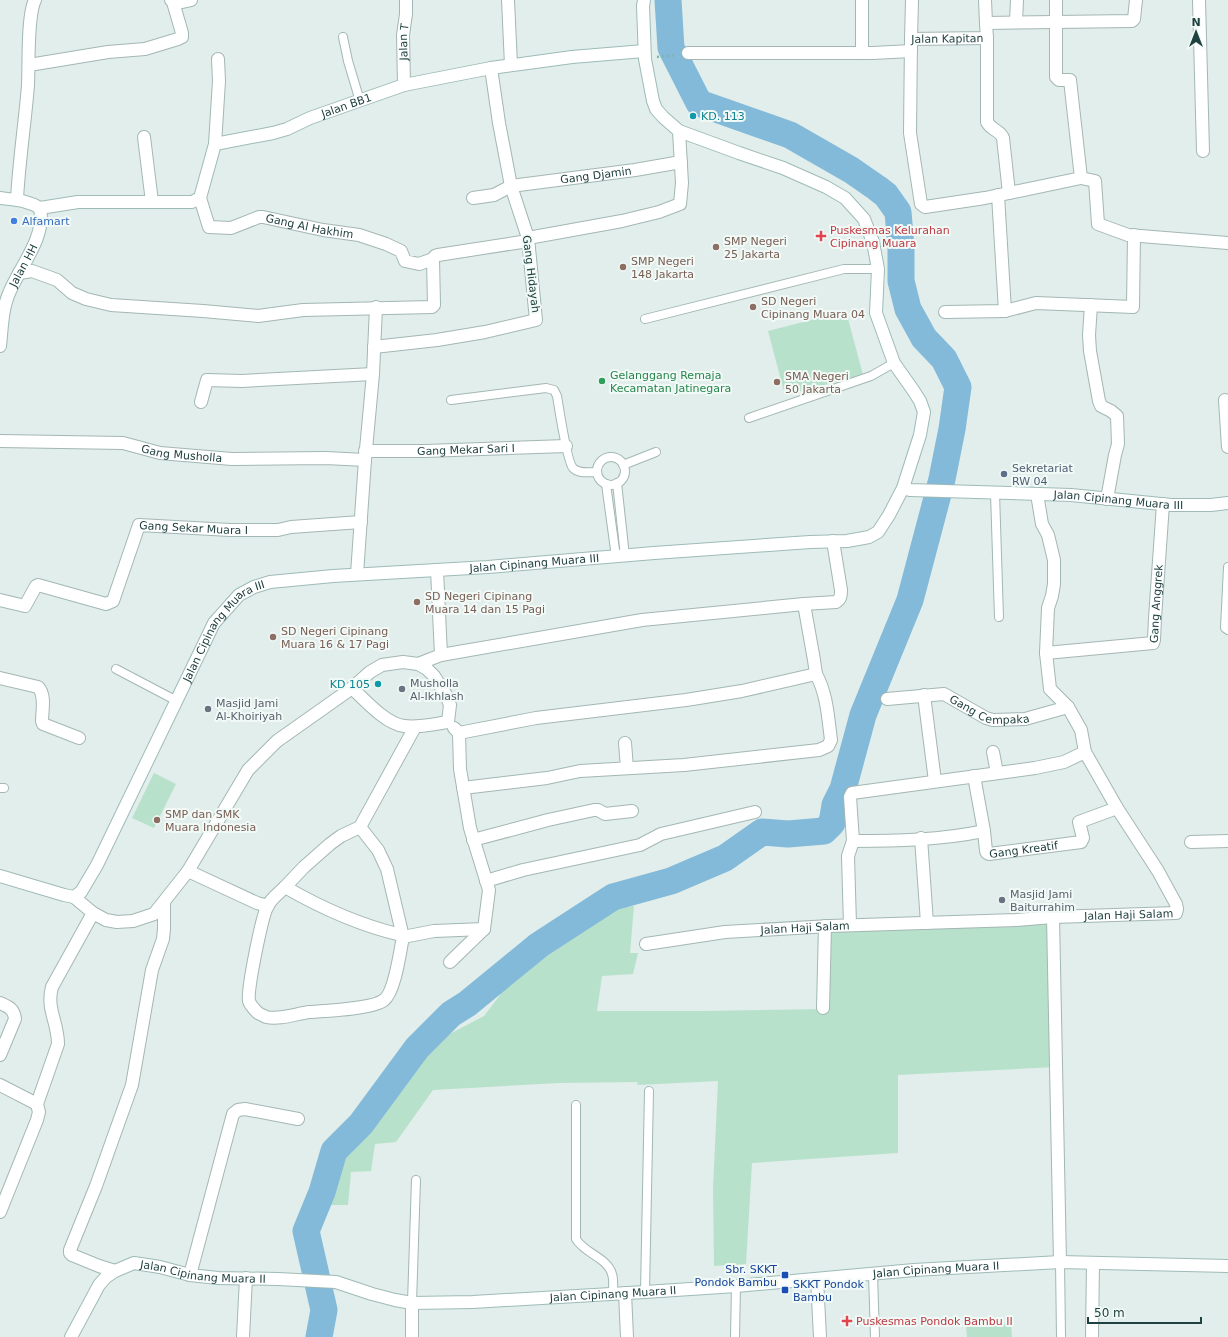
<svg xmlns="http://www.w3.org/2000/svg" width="1228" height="1337" viewBox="0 0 1228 1337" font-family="'DejaVu Sans',sans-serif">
<rect width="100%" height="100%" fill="#e1eeeb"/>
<g fill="#b8e1cc">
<polygon points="846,311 863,375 785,395 768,331"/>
<polygon points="154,773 176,784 154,828 132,818"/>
<polygon points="634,906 630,953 638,953 633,974 602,976 597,1011 703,1011 824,1009 827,927 1050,920 1055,1067 898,1075 898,1153 752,1163 746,1264 714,1266 713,1189 718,1081 638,1085 637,1082 559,1083 433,1090 396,1142 375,1144 371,1171 351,1172 348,1205 324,1205 337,1153 362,1126 421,1049 484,1016 503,991 530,963 609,908"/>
<polygon points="1011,1324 1012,1337 967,1337 966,1327"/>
</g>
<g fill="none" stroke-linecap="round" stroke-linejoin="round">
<polyline stroke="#83b9d9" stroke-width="27" points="319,1337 324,1310 306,1231 322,1192 334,1151 361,1124 417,1048 451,1014 467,1004 539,945 613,897 671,881 725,858 762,832 788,834 824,831 832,823 835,805 843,789 863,715 910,600 942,479 952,429 958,387 944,359 924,338 908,309 901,281 901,248 898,212 886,195 877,188 851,170 790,135 699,103 671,48 668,0"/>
<defs>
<g id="lane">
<polyline points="343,37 348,61 360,101"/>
<polyline points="645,319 844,269 878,269"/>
<path d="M451,400L546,388L554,390L557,396C559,408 567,462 573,468C578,474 590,472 597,472"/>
<polyline points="749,418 871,376 894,363"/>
<circle cx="611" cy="471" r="14"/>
<polyline points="623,465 656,452"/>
<polyline points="617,483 625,556"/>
<polyline points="606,484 616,557"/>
<polyline points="995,493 999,617"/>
<polyline points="1228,567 1225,628 1228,630"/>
<polyline points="116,669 177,701"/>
<polyline points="0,788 4,788"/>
<path d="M576,1105V1239C585,1254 607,1257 612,1274C614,1280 613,1288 613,1294"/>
<polyline points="1060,1262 1061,1337"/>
<polyline points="873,1274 875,1337"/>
<polyline points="645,1292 649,1091"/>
<polyline points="412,1303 416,1180"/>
<polyline points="735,1337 736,1286"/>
</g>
<g id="street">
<path d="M171,0C176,5 185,1 191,0"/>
<polyline points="508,0 511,65"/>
<polyline points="985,0 986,23"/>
<polyline points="1056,0 1056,77 1059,80 1070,80 1081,178 1095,181 1098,224 1128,235 1228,243"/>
<polyline points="1199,0 1203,151"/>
<polyline points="1016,22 1017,0"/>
<path d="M987,38V122C991,130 1000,130 1003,138L1009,193"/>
<polyline points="911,39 912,0"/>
<polyline points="688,53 873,53 911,51"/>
<polyline points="862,53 862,0"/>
<polyline points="29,65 108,52 145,49 178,39 182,37 182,33 173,2"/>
<path id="s1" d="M404,85L403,35L406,14V0"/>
<polyline points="144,137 152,202"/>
<polyline points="215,144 219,81 218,59"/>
<path id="s2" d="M1081,178L985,198L925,207L921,204L910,133L911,39L987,38L986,23L1132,21L1134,19L1136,0"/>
<polyline points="998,195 1005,311"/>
<path id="s3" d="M200,198L209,227L231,228L259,217H263L323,230L359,235L386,244L401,251L405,261L419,264L433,259L435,256L438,255L528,241"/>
<path id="s4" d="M473,198L494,195L511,186L635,170L681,162"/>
<path d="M17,199C19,161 25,123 28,85C29,66 27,15 35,0"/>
<polyline points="528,238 622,221 659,212 680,204 682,183 679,131"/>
<polyline points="19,273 32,271 57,280 72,293 86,299 111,305 203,311 258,316 303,310 432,307 434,305 433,259"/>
<polyline points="1091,305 1089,335 1090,351 1099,401 1101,406 1111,411 1117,416 1118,444 1115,455 1107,499"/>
<polyline points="945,312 1005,311 1036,303 1133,307 1134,235"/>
<polyline points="374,347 437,340 485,332 536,320 528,238 511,186 499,123 491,68"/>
<polyline points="1225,400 1228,447"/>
<polyline points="201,402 207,380 242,381 373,374"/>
<path id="s5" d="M0,441L123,443L160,453L232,459L326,458L365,460"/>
<path id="s6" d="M365,451H425L566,446"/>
<polyline points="437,570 441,655"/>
<polyline points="357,574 365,460 373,374 376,307"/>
<path id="s7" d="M0,600L25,606L36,586L38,585L106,604L113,601L139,525L230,530H278L291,527L361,522"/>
<path id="s8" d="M1046,653L1153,643L1154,640L1155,618L1163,504"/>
<path d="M418,664L441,655L642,620L804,604L836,602C841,599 841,595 841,590L833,541"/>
<path d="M0,678L38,687C46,695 42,711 42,721L43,724L79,738"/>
<path d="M352,688C366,701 386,724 404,726C418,728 434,724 448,722"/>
<polyline points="924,695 935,781"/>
<path id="s9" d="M887,699L944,694L986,718L993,720L1025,719L1068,707"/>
<polyline points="454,728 459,733 460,769 470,828 489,890 484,929"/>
<polyline points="459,733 536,718 686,700 742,691 816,674 814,660 804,604"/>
<polyline points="625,743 627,768"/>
<polyline points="993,752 997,773"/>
<polyline points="974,776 984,831"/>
<path d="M463,788L547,778L580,771L684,765L819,750L828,746L831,740C828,717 827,694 816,674"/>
<polyline points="360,827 378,850 387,869 403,937"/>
<polyline points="921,838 927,923"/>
<polyline points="473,840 548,820 594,810 598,810 605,814 632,811"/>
<path id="s10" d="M853,841C896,841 941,840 984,831L986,851L987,853L989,854L1081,842L1083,838L1079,822L1117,808"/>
<polyline points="1191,842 1228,841"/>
<polyline points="188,871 257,903 268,906"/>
<polyline points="486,881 523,870 640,845 661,834 755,812"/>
<path d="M285,887C279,893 272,898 268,905C262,915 247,990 249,1001C250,1005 255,1010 258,1013C260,1014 264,1016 266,1017C280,1020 295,1014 309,1012C324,1011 373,1009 384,1000C395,992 400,951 403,937"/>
<polyline points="74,897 93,913 106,920 117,922 133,921 154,914 188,871 248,770 277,741 352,688 370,672 382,665 403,662 418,664 427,669 434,676 446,695 450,705 448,722"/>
<polyline points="1053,917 1060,1262"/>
<polyline points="850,925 848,856 853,841 850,797 852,793 1035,768 1064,762 1085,752"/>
<path d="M401,935C359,925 323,909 285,887L304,867L330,844L341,836L360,827L415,727"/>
<polyline points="403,937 434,931 484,929"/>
<path id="s11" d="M646,944L725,932L830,926L1016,920L1053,917L1176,913L1177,909L1176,904L1158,871L1117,808L1085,752L1081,730L1068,707L1050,689L1046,653L1048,608L1052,596L1054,584V560L1048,535L1042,524L1037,494"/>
<polyline points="450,962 484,929"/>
<path d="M0,1003C9,1007 14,1009 15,1019L0,1055"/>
<polyline points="823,1008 825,926"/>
<polyline points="0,1085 37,1104"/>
<path d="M0,1212L37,1120L39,1112L37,1104L58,1044C58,1022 46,1009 52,987L93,913"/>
<polyline points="115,1271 99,1266 72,1255 70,1253 70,1250 96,1186 132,1085 152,970 163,939 164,929 164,903"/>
<polyline points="190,1275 233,1114 238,1110 245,1109 298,1119"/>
<polyline points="817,1279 820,1337"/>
<polyline points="625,1293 627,1337"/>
<polyline points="412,1303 412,1337"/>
<polyline points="243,1337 246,1278"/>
<polyline points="1092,1337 1093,1263"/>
</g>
<g id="secondary">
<path d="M0,198C15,200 27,200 40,208"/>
<path id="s12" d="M40,208L78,202H192L200,198L215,144L273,133L287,129L310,118L404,85L491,68L572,57L644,51"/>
<path id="s13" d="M0,346C2,328 2,308 10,291C21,265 46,237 40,208"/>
<path id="s14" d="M903,488L910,490L1071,495L1171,505H1211L1228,503"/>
<path id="s15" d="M0,876L64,895L74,897L81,892L97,865L214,623L239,595L254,587L270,582L333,576L488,567L654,553L810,542L847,541L869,537L878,532L889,515L903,488L920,435L924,412L920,401L913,390L894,363L876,313L878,269L873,242L864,219L845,198L826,187L783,168L739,153L679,131L663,117L656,109L653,101L645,59L643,6L644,0"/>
<path id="s16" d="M71,1337L99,1285L106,1277L115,1271L134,1263L160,1267L190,1275L218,1278L278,1279L336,1282L372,1294L395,1300L412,1303L473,1302L645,1292L736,1286L914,1270L1060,1262L1228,1266"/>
</g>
</defs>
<use href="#lane" stroke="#a3b7b4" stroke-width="10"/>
<use href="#street" stroke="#a3b7b4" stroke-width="14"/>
<use href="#secondary" stroke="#9ebbb7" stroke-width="14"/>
<polyline stroke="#7eb5af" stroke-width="2.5" stroke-dasharray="2 3" stroke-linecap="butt" points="657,57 676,55"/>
<use href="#lane" stroke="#fff" stroke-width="8"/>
<use href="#street" stroke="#fff" stroke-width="12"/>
<use href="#secondary" stroke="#fff" stroke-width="12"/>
</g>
<g fill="#0f9aa8" stroke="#f2faf7" stroke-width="1.5">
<circle cx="693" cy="116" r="4"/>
<circle cx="378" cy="684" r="4"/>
</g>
<circle fill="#3f7fe0" stroke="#f2faf7" stroke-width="1.5" cx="14" cy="221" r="4"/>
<g fill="#e0444e" stroke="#f2faf7" stroke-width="1.5">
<path d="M819 230h4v4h4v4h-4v4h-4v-4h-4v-4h4z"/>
<path d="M845 1315h4v4h4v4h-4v4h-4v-4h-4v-4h4z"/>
</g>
<g fill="#8d6e63" stroke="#f2faf7" stroke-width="1.5">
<circle cx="716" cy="247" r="4"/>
<circle cx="623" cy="267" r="4"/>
<circle cx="753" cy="307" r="4"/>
<circle cx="777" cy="382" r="4"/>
<circle cx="417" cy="602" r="4"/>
<circle cx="273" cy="637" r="4"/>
<circle cx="157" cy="820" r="4"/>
</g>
<circle fill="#2e9e5b" stroke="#f2faf7" stroke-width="1.5" cx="602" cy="381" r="4"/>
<circle fill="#5c6f8a" stroke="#f2faf7" stroke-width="1.5" cx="1004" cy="474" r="4"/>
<g fill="#6b7280" stroke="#f2faf7" stroke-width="1.5">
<circle cx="402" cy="689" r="4"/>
<circle cx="208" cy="709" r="4"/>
<circle cx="1002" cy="900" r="4"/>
</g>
<g fill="#1a4fb4" stroke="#f2faf7" stroke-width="1.5">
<rect x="781" y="1271" width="8" height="8" rx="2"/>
<rect x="781" y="1286" width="8" height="8" rx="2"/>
</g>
<g text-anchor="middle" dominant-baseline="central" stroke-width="4" stroke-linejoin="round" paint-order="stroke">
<g font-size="11" fill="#1f413f" stroke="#f2faf7">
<text stroke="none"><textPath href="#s2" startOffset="366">Jalan Kapitan</textPath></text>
<text stroke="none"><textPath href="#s1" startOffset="43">Jalan T</textPath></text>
<text stroke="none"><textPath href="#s12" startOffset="355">Jalan BB1</textPath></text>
<text stroke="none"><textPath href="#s4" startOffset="126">Gang Djamin</textPath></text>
<text stroke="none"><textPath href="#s3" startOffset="134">Gang Al Hakhim</textPath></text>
<text stroke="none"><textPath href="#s13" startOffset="85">Jalan HH</textPath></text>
<text transform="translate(531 274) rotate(83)">Gang Hidayah</text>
<text stroke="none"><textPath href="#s6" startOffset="101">Gang Mekar Sari I</textPath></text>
<text stroke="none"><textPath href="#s5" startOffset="183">Gang Musholla</textPath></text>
<text stroke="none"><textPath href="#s14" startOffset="216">Jalan Cipinang Muara III</textPath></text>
<text stroke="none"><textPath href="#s7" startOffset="264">Gang Sekar Muara I</textPath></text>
<text stroke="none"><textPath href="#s15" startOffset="722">Jalan Cipinang Muara III</textPath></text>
<text stroke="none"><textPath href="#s8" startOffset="147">Gang Anggrek</textPath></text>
<text stroke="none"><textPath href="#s15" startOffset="386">Jalan Cipinang Muara III</textPath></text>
<text stroke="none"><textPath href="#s9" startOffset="107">Gang Cempaka</textPath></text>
<text stroke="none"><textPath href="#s10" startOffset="191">Gang Kreatif</textPath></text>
<text stroke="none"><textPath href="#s11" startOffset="484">Jalan Haji Salam</textPath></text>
<text stroke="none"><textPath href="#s11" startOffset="160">Jalan Haji Salam</textPath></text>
<text stroke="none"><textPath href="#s16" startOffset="909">Jalan Cipinang Muara II</textPath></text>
<text stroke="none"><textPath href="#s16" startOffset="171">Jalan Cipinang Muara II</textPath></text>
<text stroke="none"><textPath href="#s16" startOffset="585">Jalan Cipinang Muara II</textPath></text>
</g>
<g font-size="11" fill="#0d838f" stroke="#f2faf7" text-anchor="start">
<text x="701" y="116">KD. 113</text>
<text x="370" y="684" text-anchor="end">KD 105</text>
</g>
<g font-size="11" fill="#366cbe" stroke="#f2faf7" text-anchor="start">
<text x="22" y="221">Alfamart</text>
</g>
<g font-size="11" fill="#be3a42" stroke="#f2faf7" text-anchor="start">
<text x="830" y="230">Puskesmas Kelurahan<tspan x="830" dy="13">Cipinang Muara</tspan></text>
<text x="856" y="1321">Puskesmas Pondok Bambu II</text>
</g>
<g font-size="11" fill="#785e54" stroke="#f2faf7" text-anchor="start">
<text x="724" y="241">SMP Negeri<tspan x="724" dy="13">25 Jakarta</tspan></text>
<text x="631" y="261">SMP Negeri<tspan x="631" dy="13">148 Jakarta</tspan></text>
<text x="761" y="301">SD Negeri<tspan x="761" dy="13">Cipinang Muara 04</tspan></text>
<text x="785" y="376">SMA Negeri<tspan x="785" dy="13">50 Jakarta</tspan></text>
<text x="425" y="596">SD Negeri Cipinang<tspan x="425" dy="13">Muara 14 dan 15 Pagi</tspan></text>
<text x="281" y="631">SD Negeri Cipinang<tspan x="281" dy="13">Muara 16 &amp; 17 Pagi</tspan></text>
<text x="165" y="814">SMP dan SMK<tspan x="165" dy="13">Muara Indonesia</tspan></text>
</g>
<g font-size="11" fill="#27864d" stroke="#f2faf7" text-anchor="start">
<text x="610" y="375">Gelanggang Remaja<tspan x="610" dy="13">Kecamatan Jatinegara</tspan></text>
</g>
<g font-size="11" fill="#4e5e75" stroke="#f2faf7" text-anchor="start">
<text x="1012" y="468">Sekretariat<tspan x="1012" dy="13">RW 04</tspan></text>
</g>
<g font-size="11" fill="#5b616d" stroke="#f2faf7" text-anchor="start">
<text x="410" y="683">Musholla<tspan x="410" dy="13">Al-Ikhlash</tspan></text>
<text x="216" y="703">Masjid Jami<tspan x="216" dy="13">Al-Khoiriyah</tspan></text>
<text x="1010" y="894">Masjid Jami<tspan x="1010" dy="13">Baiturrahim</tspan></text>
</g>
<g font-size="11" fill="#164399" stroke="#f2faf7" text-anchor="end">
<text x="777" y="1269">Sbr. SKKT<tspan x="777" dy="13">Pondok Bambu</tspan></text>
<text x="793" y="1284" text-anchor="start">SKKT Pondok<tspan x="793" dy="13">Bambu</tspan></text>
</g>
</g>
<g transform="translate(1196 32)" stroke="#f2faf7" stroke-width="3" paint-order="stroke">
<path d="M0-3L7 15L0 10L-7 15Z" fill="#1f413f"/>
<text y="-6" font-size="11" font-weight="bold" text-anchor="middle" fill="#1f413f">N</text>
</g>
<path d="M1088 1317v6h113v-6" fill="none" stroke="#1f413f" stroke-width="2"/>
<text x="1094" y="1317" font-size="12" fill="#1f413f" stroke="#f2faf7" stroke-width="3" paint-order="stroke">50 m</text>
</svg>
